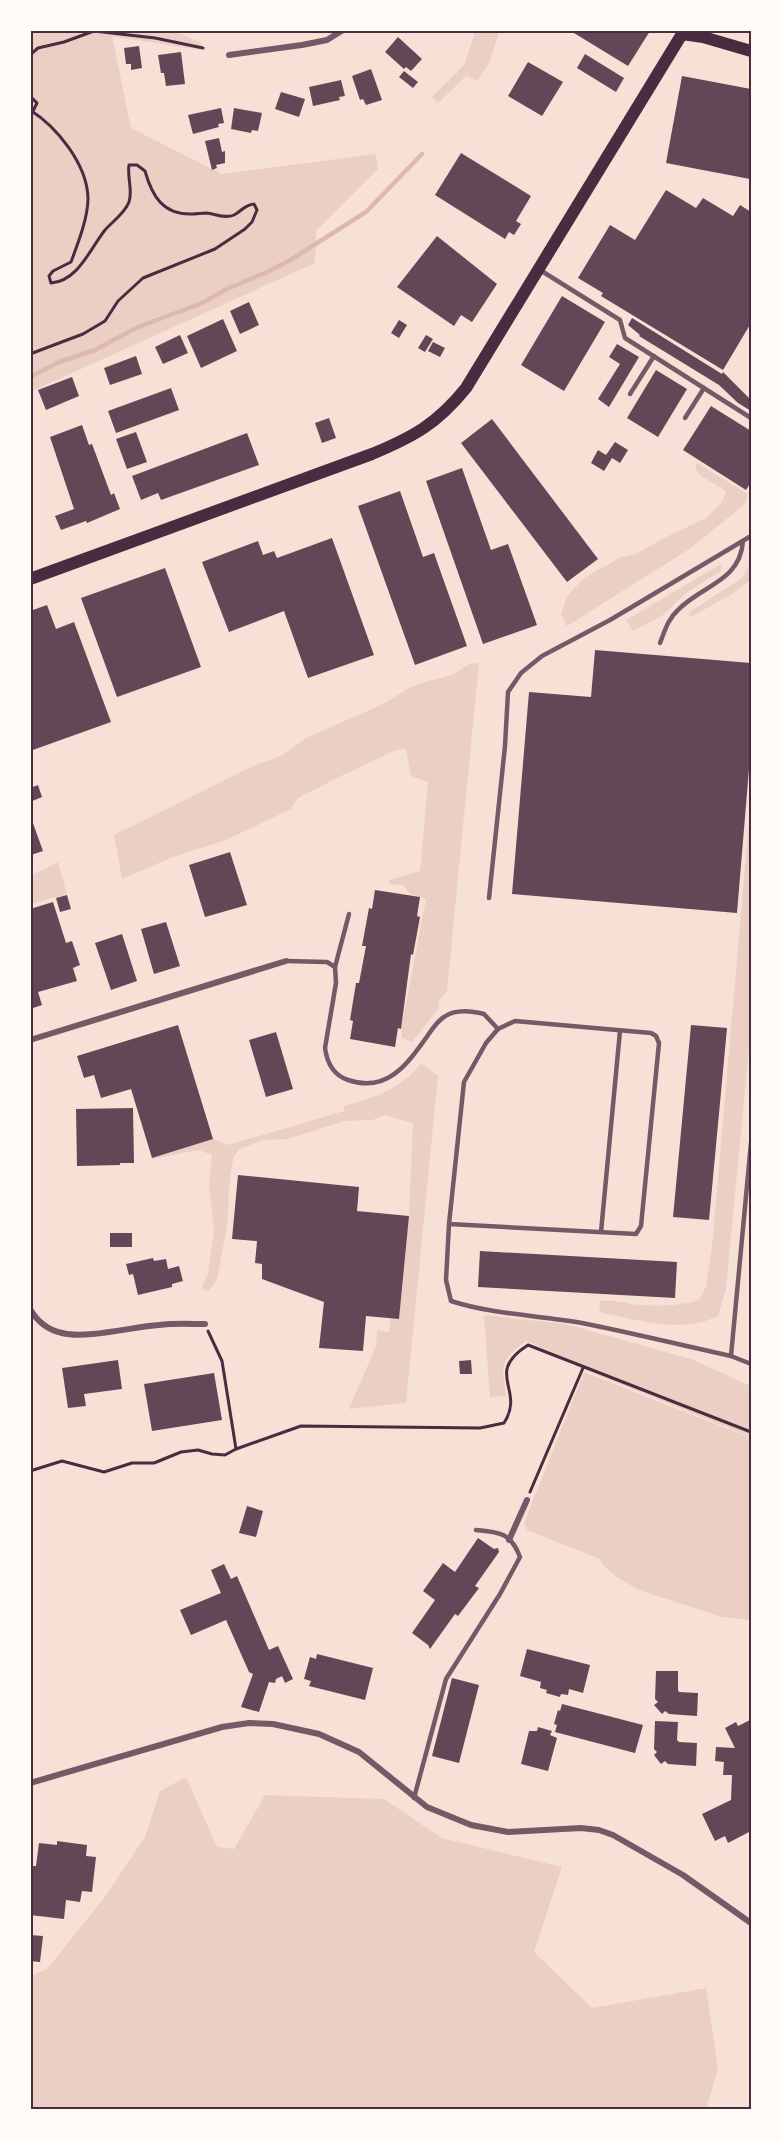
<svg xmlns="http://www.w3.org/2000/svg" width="781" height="2140" viewBox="0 0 781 2140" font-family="Inter,sans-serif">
<rect width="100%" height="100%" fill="#f7e1d7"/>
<g fill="#ebcfc5">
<polygon points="30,30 172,30 202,43 200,50 112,36 131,128 222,174 376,154 378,169 316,231 315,263 30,392"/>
<polygon points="476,30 500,30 489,63 477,81 466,76 438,103 432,97 464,65"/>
<path d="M697,463L748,494L745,504L688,550L567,626L561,614L567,596L584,578L621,557L636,554L664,538L706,518L722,502L726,492C716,482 701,480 695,468Z"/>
<polygon points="751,562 751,580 732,594 691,617 689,614 691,611 742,578"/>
<polygon points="721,564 721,571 686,593 663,615 633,631 626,620"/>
<polygon points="479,663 447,991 438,1002 439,1008 412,1042 402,1038 401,1029 426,899 410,894 403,885 389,884 389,880 420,871 428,782 411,776 406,749 396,750 339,777 298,798 291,809 226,840 173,857 122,879 114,835 253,766 280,756 308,737 381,705 411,687 424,682 452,675 470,664"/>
<path d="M751,797V1028L726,1289L718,1316C682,1334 640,1320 602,1313L599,1308L600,1301C613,1299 625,1303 638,1305C659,1306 679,1306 699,1300L706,1287L712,1247Z"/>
<polygon points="58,862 67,894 30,904 30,876"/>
<path d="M421,1063L438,1076L406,1403L349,1409L376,1346L377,1330L389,1332L391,1318L399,1319L409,1216L413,1123L384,1115L373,1120L344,1121L288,1139L263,1140L240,1149L234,1156L230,1177L227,1226L217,1280L208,1291L201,1289L208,1273L214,1230L209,1185L212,1155L199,1150L153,1159L152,1158L213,1139L228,1145L344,1111V1106C376,1097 400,1090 421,1063Z"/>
<path d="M484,1315L566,1324L691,1359L751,1386V1437L585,1370L552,1352L526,1341C499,1361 502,1364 506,1396L490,1397Z"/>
<polygon points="584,1372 751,1438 751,1620 722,1617 639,1590 618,1578 603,1565 600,1559 527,1530 524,1523"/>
<polygon points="186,1777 217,1847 234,1849 265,1795 384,1799 442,1838 562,1867 534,1952 592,2008 706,1988 718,2068 706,2110 30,2110 30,1976 47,1969 104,1898 145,1837 160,1791"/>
</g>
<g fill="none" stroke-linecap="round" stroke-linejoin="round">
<polyline stroke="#dcb8b0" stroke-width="4.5" points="30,377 59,362 95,350 138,327 200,304 227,289 267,272 292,259 366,212 422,154"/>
</g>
<g fill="#644757">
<polygon points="569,30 648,30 650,31 628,66"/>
<polygon points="398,37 422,59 411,71 406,67 404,69 385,52"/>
<polygon points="139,46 142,68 131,70 131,64 126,64 124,48"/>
<polygon points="181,52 185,84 166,86 164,73 161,73 158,55"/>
<polygon points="585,54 624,78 616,92 577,68"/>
<polygon points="528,62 563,82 542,116 508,96"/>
<polygon points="371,69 382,100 366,105 363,99 360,100 352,76"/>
<polygon points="404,71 418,82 413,88 399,77"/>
<polygon points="682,76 751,89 750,179 666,163"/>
<polygon points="341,80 345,96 339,97 340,100 313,106 309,87"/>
<polygon points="281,92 305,99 299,117 275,109"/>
<polygon points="221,108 224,123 218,124 219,127 193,134 188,115"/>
<polygon points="234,108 262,113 258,131 252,130 251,133 231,129"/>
<polygon points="219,138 222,152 225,151 225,163 216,165 217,168 212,170 205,141"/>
<polygon points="461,153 531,196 516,221 521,224 514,235 509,232 505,239 435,195"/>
<polygon points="666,190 696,208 703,198 733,216 740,205 751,212 751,323 723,370 601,296 603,293 578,278 610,225 635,240"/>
<polygon points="437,236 497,284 472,322 461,315 454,326 397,287"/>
<polygon points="562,296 605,322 564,391 521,365"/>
<polygon points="249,302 259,325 240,334 230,311"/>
<polygon points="632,318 722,374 723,372 751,400 751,411 738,403 719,385 639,336 640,335 628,325"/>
<polygon points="223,319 237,351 201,368 187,336"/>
<polygon points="399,320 407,325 399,338 391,333"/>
<polygon points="180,335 188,353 163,364 155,347"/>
<polygon points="426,335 433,339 425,352 418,348"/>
<polygon points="433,342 445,348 440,357 428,351"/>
<polygon points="617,344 639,357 609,407 598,399 620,364 609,357"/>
<polygon points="136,356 142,374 110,385 104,368"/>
<polygon points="656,370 687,389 658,437 627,418"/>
<polygon points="72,377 79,396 46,410 38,390"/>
<polygon points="171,388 179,410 116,433 108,411"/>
<polygon points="711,406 751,431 751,482 746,490 683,450"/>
<polygon points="329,418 336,438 322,443 315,423"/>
<polygon points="492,419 598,559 567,582 461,443"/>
<polygon points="82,425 89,445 92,444 111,495 114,493 120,509 87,523 86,521 61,530 55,516 74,509 50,437"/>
<polygon points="136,432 147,462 127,469 116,439"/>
<polygon points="247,433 259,465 161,500 158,493 141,500 132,476"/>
<polygon points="615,442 628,450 620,463 612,458 604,471 591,463 598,450 606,455"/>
<polygon points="462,468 491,550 508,544 537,625 483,644 426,481"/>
<polygon points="400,491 423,557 434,553 467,646 415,665 358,506"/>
<polygon points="332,538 374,655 308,678 284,611 229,632 202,562 258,541 263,555 274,551 277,558"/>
<polygon points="165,568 201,667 117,697 81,598"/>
<polygon points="47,605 56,629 74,622 111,722 30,751 30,611"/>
<polygon points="595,650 751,663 751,745 737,913 512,894 529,692 591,697"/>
<polygon points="38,785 42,797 30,802 30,788"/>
<polygon points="30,815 43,851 31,855 30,852"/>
<polygon points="230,852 247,905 205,917 189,865"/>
<polygon points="375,890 420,897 417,916 420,917 413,955 411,954 401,1029 398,1028 395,1047 350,1039 353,1021 350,1020 356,983 359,983 366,946 362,946 369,908 372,909"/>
<polygon points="67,895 71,909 60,912 56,898"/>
<polygon points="53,902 66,943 72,941 80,965 73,968 77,981 38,992 42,1005 30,1009 30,909"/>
<polygon points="166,922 180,966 154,974 141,929"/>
<polygon points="122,934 137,981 111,990 95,943"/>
<polygon points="178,1025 213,1139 152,1158 131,1089 101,1098 94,1075 84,1078 77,1056"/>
<polygon points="691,1025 727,1028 709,1220 673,1217"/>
<polygon points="276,1032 293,1089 266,1097 249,1040"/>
<polygon points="133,1108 134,1163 120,1163 120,1165 77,1166 76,1109"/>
<polygon points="238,1175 359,1187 357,1211 409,1216 399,1319 366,1316 363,1351 319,1348 324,1302 262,1279 262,1264 255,1263 257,1241 232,1239"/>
<rect x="110" y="1233" width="22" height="14"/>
<polygon points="480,1251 677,1262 675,1298 478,1287"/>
<polygon points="153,1258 154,1261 166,1259 168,1269 179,1266 183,1281 172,1284 172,1287 138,1295 133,1274 129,1275 126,1264"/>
<polygon points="118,1360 122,1389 84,1394 86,1406 68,1408 62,1368"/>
<polygon points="471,1360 472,1374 460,1374 459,1361"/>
<polygon points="214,1373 222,1420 152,1431 144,1384"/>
<polygon points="247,1506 263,1511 256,1537 239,1533"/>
<polygon points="478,1538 494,1549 498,1548 499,1552 475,1586 479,1588 458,1616 455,1614 430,1649 428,1645 412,1633 435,1600 423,1591 443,1563 455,1572"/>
<polygon points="224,1564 231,1579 237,1576 269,1650 278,1646 293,1679 285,1683 282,1676 276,1679 275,1683 269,1682 259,1712 241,1707 253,1674 249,1672 226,1620 191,1635 180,1610 221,1593 211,1570"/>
<polygon points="527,1649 590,1665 583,1693 569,1689 568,1695 561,1694 560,1697 546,1693 547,1690 540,1688 541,1682 520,1676"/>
<polygon points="317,1654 373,1668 365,1700 309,1686 311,1681 304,1679 310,1657 316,1659"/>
<polygon points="656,1671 678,1671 678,1690 679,1692 698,1693 697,1716 669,1714 665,1711 662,1714 654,1705 658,1702 655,1699"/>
<polygon points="452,1678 479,1685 459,1763 432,1756"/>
<polygon points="562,1704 643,1725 635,1753 555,1732 557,1725 554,1724 558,1710 560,1711"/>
<polygon points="750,1720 751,1831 728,1843 725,1836 715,1841 702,1814 731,1800 732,1775 723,1775 724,1762 715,1761 716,1747 735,1748 725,1728 736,1722 738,1726"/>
<polygon points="655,1721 678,1722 677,1740 679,1742 697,1743 696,1766 668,1764 665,1761 661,1764 654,1755 657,1752 654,1749"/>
<polygon points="538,1727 552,1731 550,1735 557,1738 548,1771 521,1764 529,1731 537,1731"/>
<polygon points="57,1841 87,1845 86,1856 96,1857 92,1892 82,1891 80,1902 66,1900 64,1919 30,1915 30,1872 32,1872 32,1866 36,1866 39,1843 57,1845"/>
<polygon points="30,1935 43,1936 40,1962 30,1961"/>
</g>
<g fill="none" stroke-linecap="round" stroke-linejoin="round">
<g stroke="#4a2c40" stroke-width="3">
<polyline points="30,55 38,48 64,42 94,31 155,38 203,48"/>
<polyline points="30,96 37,103 33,111"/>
<path d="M30,110C57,127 87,164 88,198C88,218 78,243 71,262L53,271L49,276L51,283C78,281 90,249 105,230C113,221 125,213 129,202C133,190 127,178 129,165H137L145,171C152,196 163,215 192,214C197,214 201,213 206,213C216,214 225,219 234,215C242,211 244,205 254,204L257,210L252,222L245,229L215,249L143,278L118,301L105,321L83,334L30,354"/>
<polyline points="208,1331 222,1361 236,1449"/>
<path d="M30,1471L62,1461L104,1472L132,1463H154L181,1452L198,1450L212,1454L225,1455L236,1449L301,1426L480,1428L504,1423C526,1389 483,1374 528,1345L751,1432"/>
<polyline points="530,1492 583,1368"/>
</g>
<g stroke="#755966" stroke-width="4.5">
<polyline points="540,270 620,320 625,338 751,418"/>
<polyline points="630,394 654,356"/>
<polyline points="685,418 704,388"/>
<path d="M660,643C665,630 668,619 678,610C702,585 740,582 743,541"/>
<polyline points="489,898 505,746 508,692 521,673 542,656 610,620 751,536"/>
<path d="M286,961L327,962L335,967L336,983L325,1048C327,1063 333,1075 348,1080C386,1093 406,1066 426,1038C431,1031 436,1022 444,1017C455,1009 472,1011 484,1014L498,1029"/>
<polyline points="335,967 349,914"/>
<path d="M449,1224L636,1234L641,1226L659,1043L656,1036L651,1033L515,1021L498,1029L486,1043L464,1082L449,1224L446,1280L451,1301C495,1315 538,1315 582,1323C632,1333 681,1345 731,1356L751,1364"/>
<polyline points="601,1232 620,1031"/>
<polyline points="731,1356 751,1143"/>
<path d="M414,1798L446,1679L500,1594L520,1557C511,1533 500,1532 476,1530"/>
</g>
<g stroke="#755966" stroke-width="6">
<polyline points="229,55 302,45 327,40 343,30"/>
<polyline points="30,1040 286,961"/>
<path d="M30,1309C37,1321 48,1330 62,1333C87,1339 132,1327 159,1325C174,1323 190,1324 205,1324"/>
<polyline points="509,1540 527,1500"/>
<polyline points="30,1783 222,1727 249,1723 273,1724 319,1734 359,1752 427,1807 471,1825 508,1832 581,1828 599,1830 613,1835 683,1875 751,1923"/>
</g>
<path stroke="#4a2c40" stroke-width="12" d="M30,579L372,454C413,437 437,424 466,388L682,34L703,37L751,51"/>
</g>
<rect width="781" height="2140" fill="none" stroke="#fffaf5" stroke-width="63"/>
<rect x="32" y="32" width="718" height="2076" fill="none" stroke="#4a2c40" stroke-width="2"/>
</svg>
